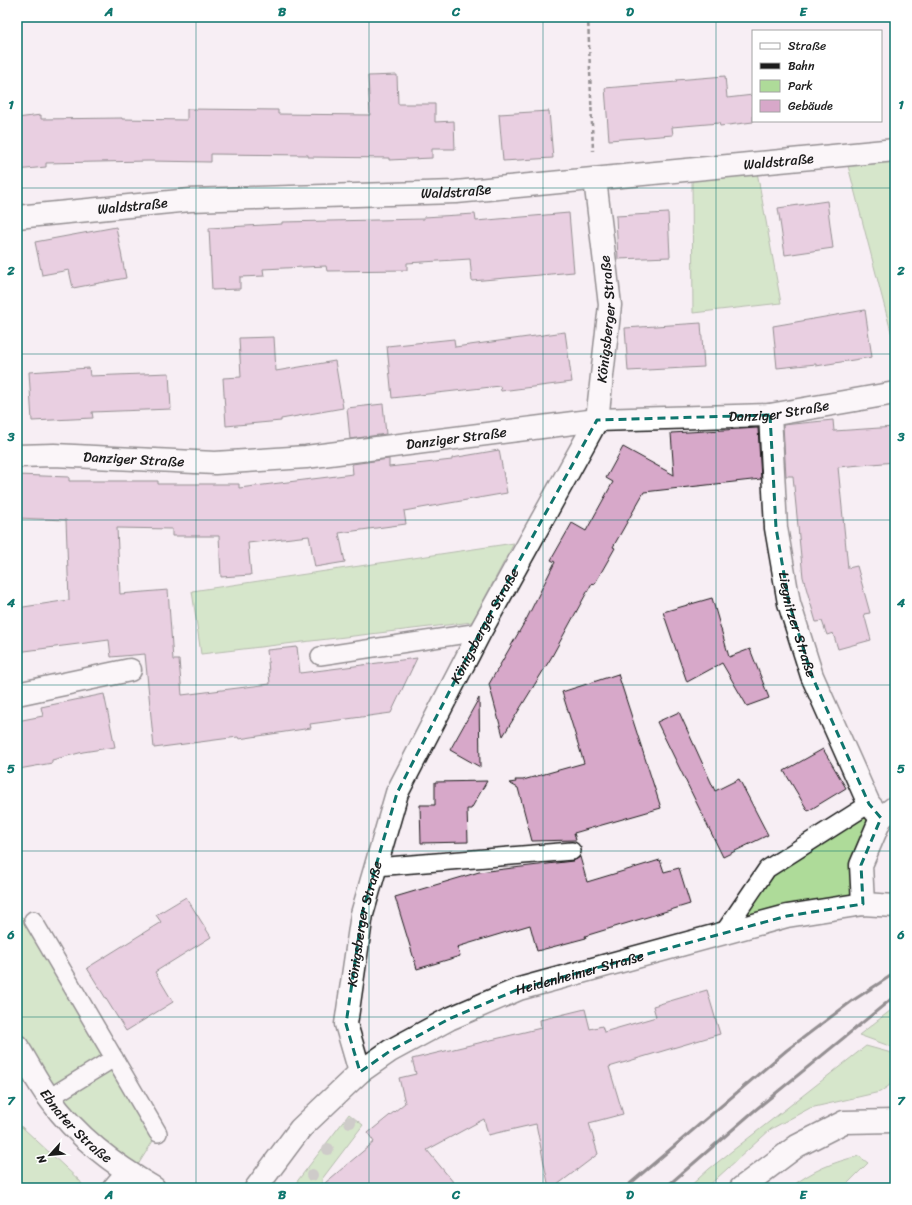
<svg xmlns="http://www.w3.org/2000/svg" width="912" height="1205" viewBox="0 0 912 1205" font-family="Sriracha,sans-serif">
<rect width="100%" height="100%" fill="#f7eef4"/>
<filter id="ink" filterUnits="userSpaceOnUse"><feTurbulence type="fractalNoise" baseFrequency=".025" numOctaves="2"/><feDisplacementMap in="SourceGraphic" scale="8" xChannelSelector="R" yChannelSelector="G"/><feConvolveMatrix kernelMatrix="1 2 1 2 8 2 1 2 1" color-interpolation-filters="sRGB"/></filter>
<g filter="url(#ink)">
<g fill="#aedb99" stroke="#657c5a">
<polygon points="895,156 895,347 847,162"/>
<polygon points="757,172 781,303 693,313 692,179"/>
<polygon points="514,543 472,622 201,654 192,591"/>
<polygon points="869,804 881,818 863,904 724,932 767,869"/>
<polygon points="17,916 33,920 158,1133 129,1179 94,1148 17,1040"/>
<polygon points="895,1007 895,1048 859,1035"/>
<polygon points="866,1046 895,1054 895,1064 890,1085 880,1092 810,1108 771,1129 706,1188 688,1188 709,1169"/>
<polygon points="349,1114 363,1125 322,1179 323,1188 292,1188"/>
<polygon points="17,1125 22,1127 80,1181 84,1188 41,1188 17,1183"/>
<path d="M859,1156L868,1163L843,1188H790C811,1171 833,1162 859,1156Z"/>
</g>
<g fill="#d7a8c9" stroke="#1c1c1c">
<polygon points="397,75 398,104 435,104 435,122 454,121 455,149 432,149 432,158 389,160 389,158 308,157 308,155 211,154 211,162 149,161 46,163 46,167 17,170 17,118 41,115 41,119 122,118 122,119 187,120 187,109 278,110 278,114 370,115 368,76"/>
<polygon points="725,76 727,98 753,95 753,122 720,126 719,123 672,127 673,135 609,140 605,88 677,82 676,80"/>
<polygon points="549,111 553,158 503,161 499,114"/>
<polygon points="827,201 833,248 785,255 778,208"/>
<polygon points="569,213 574,272 472,281 470,259 407,263 407,270 327,271 326,266 263,269 264,276 240,277 240,289 212,290 209,228 282,224 282,222 424,219 424,217 475,214 476,221"/>
<polygon points="668,213 670,257 618,259 616,216"/>
<polygon points="116,227 126,278 73,288 69,270 42,275 35,242"/>
<polygon points="865,310 872,357 816,366 816,364 777,368 773,326"/>
<polygon points="701,323 704,367 628,371 625,328"/>
<polygon points="565,332 572,382 501,391 500,386 392,398 387,346 454,339 455,347"/>
<polygon points="274,337 276,371 335,361 343,408 281,419 281,421 226,426 223,378 241,377 239,338"/>
<polygon points="89,368 90,376 169,373 171,409 92,412 93,418 32,421 29,372"/>
<polygon points="383,404 386,434 350,439 347,408"/>
<polygon points="833,420 834,431 895,427 895,462 838,467 848,568 857,566 870,613 864,614 871,640 838,649 833,633 827,635 822,621 816,622 803,577 793,476 786,476 783,425"/>
<polygon points="758,428 761,479 644,492 613,547 615,548 594,585 592,583 551,658 503,736 489,684 527,618 555,562 551,560 572,523 586,531 613,482 606,478 623,447 674,475 671,433"/>
<polygon points="499,450 507,493 404,511 406,524 339,533 345,562 315,567 309,536 248,543 251,575 221,577 219,536 172,536 172,529 117,528 120,594 168,590 173,660 179,660 182,695 270,684 267,650 297,647 300,673 417,658 391,713 310,724 311,728 239,739 238,737 154,748 145,654 111,657 109,640 17,652 17,608 69,600 66,520 17,518 17,475 69,477 69,481 158,481 158,484 239,484 239,488 353,474 352,464 389,459 389,467 452,460 452,458"/>
<polygon points="712,598 729,657 750,649 769,698 747,706 722,663 687,682 663,612"/>
<polygon points="618,674 661,808 574,833 576,840 532,841 518,788 509,783 516,782 515,780 523,780 584,763 562,692"/>
<polygon points="104,694 115,747 83,752 52,760 52,763 19,769 17,756 17,721 43,716 41,707"/>
<polygon points="479,698 480,767 450,750"/>
<polygon points="679,712 715,791 739,779 768,835 723,857 657,722"/>
<polygon points="823,749 846,788 808,811 784,771"/>
<polygon points="487,781 471,809 467,809 468,842 421,843 420,805 435,805 435,782"/>
<polygon points="580,857 587,882 660,860 664,872 679,868 690,904 585,936 586,938 537,951 530,925 457,947 460,956 417,969 395,897 479,872 573,861"/>
<polygon points="186,897 211,937 155,972 173,1002 126,1031 87,968 161,922 156,915"/>
<polygon points="707,990 720,1034 609,1067 623,1114 589,1123 598,1154 553,1188 549,1188 536,1124 488,1135 484,1119 427,1150 458,1188 319,1188 374,1142 368,1133 405,1103 399,1078 416,1074 412,1059 541,1028 540,1020 585,1009 590,1029 602,1026 604,1032 656,1017 653,1006"/>
</g>
<g fill="none" stroke-linecap="round" stroke-linejoin="round">
<defs>
<g id="lane">
<polyline points="320,656 480,632"/>
<polyline points="376,867 572,851"/>
<polyline points="33,920 158,1133"/>
<polyline points="724,932 767,869 869,804"/>
<polyline points="49,1098 114,1058"/>
</g>
<g id="street">
<path id="s1" d="M17,217L190,200L456,192L895,150"/>
<path id="s2" d="M770,415L776,528L789,603L812,676L869,804L881,818"/>
<path id="s3" d="M17,456L54,455L215,463L306,457L597,420L770,415L895,393"/>
<polyline points="17,694 130,670"/>
<path id="s4" d="M360,1072L346,1024L362,914L397,793L480,632L597,420L610,305L595,179"/>
<polyline points="114,1188 127,1173"/>
<polyline points="741,1188 797,1146 844,1122 895,1121"/>
</g>
<g id="secondary">
<polyline points="863,904 861,865 881,818 895,807"/>
<path id="s5" d="M17,1046C28,1063 37,1082 49,1098C77,1137 113,1164 154,1188"/>
<path id="s6" d="M256,1188L300,1129L360,1072L390,1051L449,1019L519,989L787,916L863,904L895,906"/>
</g>
</defs>
<use href="#lane" stroke="#1c1c1c" stroke-width="20"/>
<use href="#street" stroke="#1c1c1c" stroke-width="25"/>
<use href="#secondary" stroke="#1c1c1c" stroke-width="25"/>
<polyline stroke="#1c1c1c" stroke-width="2.5" stroke-dasharray="4 3" stroke-linecap="butt" points="588,17 593,151"/>
<use href="#lane" stroke="#fff" stroke-width="17"/>
<use href="#street" stroke="#fff" stroke-width="22"/>
<use href="#secondary" stroke="#fff" stroke-width="22"/>
<g stroke="#1c1c1c" stroke-width="3">
<polyline points="625,1188 787,1050 852,1001 895,973"/>
<polyline points="665,1188 754,1111 895,996"/>
</g>
</g>
<g fill="#9b9f95">
<circle cx="350" cy="1122" r="6"/>
<circle cx="328" cy="1149" r="6"/>
<circle cx="312" cy="1175" r="6"/>
</g>
</g>
<path d="M0 0H912V1205H0ZM770,415L776,528L789,603L812,676L869,804L881,818L861,865L863,904L787,916L519,989L449,1019L390,1051L360,1072L346,1024L362,914L397,793L480,632L597,420Z" fill="#f7eef4" fill-opacity=".55" fill-rule="evenodd"/>
<path fill="none" stroke="#0f766e" stroke-width="3" stroke-dasharray="8 5" stroke-linejoin="round" d="M770,415L776,528L789,603L812,676L869,804L881,818L861,865L863,904L787,916L519,989L449,1019L390,1051L360,1072L346,1024L362,914L397,793L480,632L597,420Z"/>
<path fill="none" stroke="#0f766e" stroke-width="1" stroke-opacity="0.55" d="M196,17V1188M369,17V1188M543,17V1188M716,17V1188M17,188H895M17,354H895M17,520H895M17,685H895M17,851H895M17,1017H895"/>
<g text-anchor="middle" dominant-baseline="central" stroke-width="3" stroke-linejoin="round" paint-order="stroke">
<g font-size="14" fill="#1c1c1c" stroke="#fff">
<text stroke="none"><textPath href="#s1" startOffset="764">Waldstraße</textPath></text>
<text stroke="none"><textPath href="#s1" startOffset="440">Waldstraße</textPath></text>
<text stroke="none"><textPath href="#s1" startOffset="116">Waldstraße</textPath></text>
<text stroke="none"><textPath href="#s4" startOffset="812">Königsberger Straße</textPath></text>
<text stroke="none"><textPath href="#s3" startOffset="765">Danziger Straße</textPath></text>
<text stroke="none"><textPath href="#s3" startOffset="441">Danziger Straße</textPath></text>
<text stroke="none"><textPath href="#s3" startOffset="117">Danziger Straße</textPath></text>
<text stroke="none"><textPath href="#s2" startOffset="212">Liegnitzer Straße</textPath></text>
<text stroke="none"><textPath href="#s4" startOffset="476">Königsberger Straße</textPath></text>
<text stroke="none"><textPath href="#s4" startOffset="152">Königsberger Straße</textPath></text>
<text stroke="none"><textPath href="#s6" startOffset="399">Heidenheimer Straße</textPath></text>
<text stroke="none"><textPath href="#s5" startOffset="100">Ebnater Straße</textPath></text>
</g>
</g>
<rect width="912" height="1205" fill="none" stroke="#fff" stroke-width="44"/>
<rect x="752" y="30" width="130" height="92" fill="#ffffff" stroke="#a4a4a4"/>
<rect x="760" y="43" width="20" height="6" fill="#ffffff" stroke="#a4a4a4"/>
<text x="788" y="50" font-size="12" fill="#1c1c1c">Straße</text>
<rect x="760" y="63" width="20" height="6" fill="#1c1c1c" stroke="#a4a4a4"/>
<text x="788" y="70" font-size="12" fill="#1c1c1c">Bahn</text>
<rect x="760" y="80" width="20" height="12" fill="#aedb99" stroke="#a4a4a4"/>
<text x="788" y="90" font-size="12" fill="#1c1c1c">Park</text>
<rect x="760" y="100" width="20" height="12" fill="#d7a8c9" stroke="#a4a4a4"/>
<text x="788" y="110" font-size="12" fill="#1c1c1c">Gebäude</text>
<g transform="translate(50 1155) rotate(243)" stroke="#ffffff" stroke-width="3" paint-order="stroke">
<path d="M0-3L7 15L0 10L-7 15Z" fill="#1c1c1c"/>
<text y="-6" font-size="11" font-weight="bold" text-anchor="middle" fill="#1c1c1c">N</text>
</g>
<rect x="22" y="22" width="868" height="1161" fill="none" stroke="#0f766e" stroke-width="1.5"/>
<g font-size="13" text-anchor="middle" font-weight="bold" fill="#0f766e">
<text x="109" y="16">A</text>
<text x="282" y="16">B</text>
<text x="456" y="16">C</text>
<text x="630" y="16">D</text>
<text x="803" y="16">E</text>
<text x="11" y="109">1</text>
<text x="901" y="109">1</text>
<text x="11" y="275">2</text>
<text x="901" y="275">2</text>
<text x="11" y="441">3</text>
<text x="901" y="441">3</text>
<text x="11" y="607">4</text>
<text x="901" y="607">4</text>
<text x="11" y="773">5</text>
<text x="901" y="773">5</text>
<text x="11" y="939">6</text>
<text x="901" y="939">6</text>
<text x="11" y="1105">7</text>
<text x="901" y="1105">7</text>
<text x="109" y="1199">A</text>
<text x="282" y="1199">B</text>
<text x="456" y="1199">C</text>
<text x="630" y="1199">D</text>
<text x="803" y="1199">E</text>
</g>
</svg>
